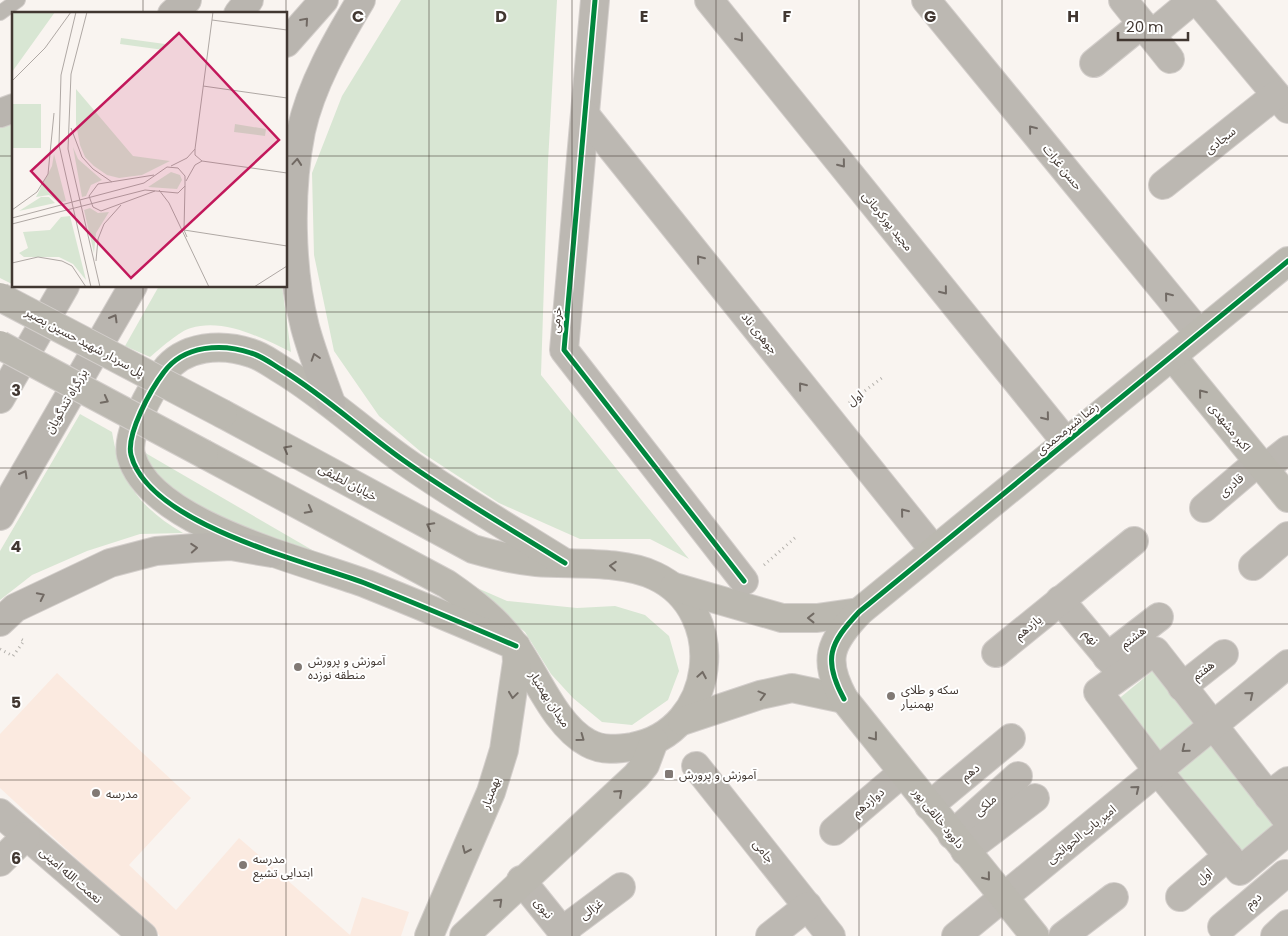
<svg xmlns="http://www.w3.org/2000/svg" width="1288" height="936" viewBox="0 0 1288 936" font-family="Poppins,'Noto Sans Arabic',sans-serif">
<rect width="100%" height="100%" fill="#f9f4f0"/>
<polygon fill="#fbeae0" points="57,673 191,798 129,865 176,910 239,838 350,935 362,897 409,912 401,936 160,936 0,788 0,734"/>
<g fill="#d8e6d3">
<polygon points="401,0 557,0 548,162 541,375 689,559 650,539 580,539 499,503 421,452 379,416 334,351 314,255 312,173 342,96"/>
<polygon points="14,120 14,285 0,278 0,123"/>
<path d="M159,286H282L291,352C262,338 224,318 191,328C179,331 160,349 150,357L125,346Z"/>
<path d="M80,414L112,432C120,481 140,508 183,533L140,534L87,551L32,575L0,600V551Z"/>
<polygon points="142,451 326,558 201,515 150,471"/>
<polygon points="453,582 475,587 507,601 577,608 615,606 645,615 669,636 679,671 668,700 632,725 602,722 573,698 551,674 525,632 490,603"/>
<polygon points="1155,669 1276,827 1240,856 1116,701"/>
</g>
<g fill="none" stroke-linecap="round" stroke-linejoin="round">
<defs>
<polyline id="lane" points="0,13 18,0"/>
<g id="street">
<polyline points="595,0 564,350 744,581"/>
<polyline points="709,0 1066,442"/>
<polyline points="926,0 1199,333"/>
<polyline points="1123,0 1170,59"/>
<polyline points="1197,0 1288,109"/>
<polyline points="1151,35 1193,0"/>
<polyline points="1094,63 1142,24"/>
<polyline points="586,116 934,550"/>
<polyline points="1163,185 1276,95"/>
<polyline points="1264,469 1288,450"/>
<polyline points="1204,508 1258,462"/>
<polyline points="1253,566 1288,536"/>
<polyline points="1060,600 1122,674"/>
<polyline points="996,653 1134,541"/>
<polyline points="1107,657 1159,617"/>
<polyline points="1182,687 1224,654"/>
<polyline points="696,766 831,936"/>
<polyline points="1268,796 1288,781"/>
<polyline points="929,806 1011,738"/>
<polyline points="0,813 143,936"/>
<polyline points="1288,821 1155,651 1098,692 1158,771 1240,871 1288,831"/>
<polyline points="834,831 902,773"/>
<polyline points="952,835 1018,776"/>
<polyline points="965,851 1035,798"/>
<polyline points="0,862 26,836"/>
<polyline points="521,880 566,936"/>
<polyline points="1180,897 1228,856"/>
<polyline points="1222,927 1285,874"/>
<polyline points="562,931 621,887"/>
<polyline points="770,936 808,906"/>
<polyline points="956,936 1288,664"/>
<polyline points="1063,936 1114,897"/>
<polyline points="1275,936 1288,924"/>
</g>
<g id="secondary">
<polyline points="1172,356 1288,498"/>
<path d="M204,454L447,584C473,602 498,621 516,647C537,677 556,726 588,743C602,751 618,749 632,747C717,732 730,611 655,576C622,560 572,565 536,562C514,560 494,555 473,549L223,414"/>
<polyline points="674,587 782,618 817,618 859,612"/>
<polyline points="682,721 760,695 792,688 844,699"/>
<path d="M429,936L491,792L504,750L517,662L516,646C467,625 417,604 367,584C306,561 149,525 131,455C126,434 151,389 164,372C184,345 222,343 251,353C262,356 272,364 282,370C325,396 362,431 403,460C455,497 511,529 565,563"/>
<polyline points="464,936 636,776 645,765 654,741"/>
<path d="M1035,936L844,699C822,659 830,643 859,612L1288,261"/>
</g>
<g id="highway">
<polyline points="172,14 187,0"/>
<polyline points="238,14 249,0"/>
<polyline points="286,43 324,0"/>
<polyline points="0,113 14,108"/>
<polyline points="0,399 65,286"/>
<path d="M331,403C322,378 312,353 305,327C290,268 289,190 301,131C311,85 337,40 361,0"/>
<polyline points="0,516 133,286"/>
<polyline points="0,622 15,608 110,563 156,551 194,548 231,546 272,553"/>
</g>
</defs>
<use href="#lane" stroke="#d3cecb" stroke-width="16"/>
<use href="#street" stroke="#d3cecb" stroke-width="30"/>
<use href="#secondary" stroke="#d3cecb" stroke-width="30"/>
<use href="#highway" stroke="#d3cecb" stroke-width="30"/>
<g stroke="#b5b2ad" stroke-width="3" stroke-dasharray="1 4" stroke-linecap="butt">
<polyline points="849,403 883,377"/>
<polyline points="764,565 796,537"/>
<polyline points="0,649 13,656 24,641 19,638"/>
</g>
<use href="#lane" stroke="#bcb8b2" stroke-width="14"/>
<use href="#street" stroke="#bcb8b2" stroke-width="28"/>
<use href="#secondary" stroke="#bbb8b0" stroke-width="28"/>
<use href="#highway" stroke="#b9b5af" stroke-width="28"/>
<defs>
<g id="secondary-bridge">
<polyline points="0,297 223,414"/>
<polyline points="0,345 204,454"/>
</g>
</defs>
<use href="#secondary-bridge" stroke="#d3cecb" stroke-width="30" stroke-linecap="butt"/>
<use href="#secondary-bridge" stroke="#bbb8b0" stroke-width="28"/>
<defs>
<g id="cycleway">
<polyline points="595,0 564,350 744,581"/>
<path d="M516,646C467,625 417,604 367,584C306,561 149,525 131,455C126,434 151,389 164,372C184,345 222,343 251,353C262,356 272,364 282,370C325,396 362,431 403,460C455,497 511,529 565,563"/>
<path d="M844,699C822,659 830,643 859,612L1288,261"/>
</g>
</defs>
<use href="#cycleway" stroke="#fff" stroke-width="8"/>
<use href="#cycleway" stroke="#00873e" stroke-width="5"/>
</g>
<defs><path id="oneway-chevron" d="M-2-3.5L2.5 0L-2 3.5" fill="none" stroke-width="1.6" stroke-linecap="round" stroke-linejoin="round" transform="scale(1.25)"/></defs>
<g stroke="#716963">
<use href="#oneway-chevron" transform="translate(305 21) rotate(-49)"/>
<use href="#oneway-chevron" transform="translate(297 162) rotate(-85)"/>
<use href="#oneway-chevron" transform="translate(114 318) rotate(-60)"/>
<use href="#oneway-chevron" transform="translate(315 357) rotate(-108)"/>
<use href="#oneway-chevron" transform="translate(24 474) rotate(-60)"/>
<use href="#oneway-chevron" transform="translate(194 548) rotate(-4)"/>
<use href="#oneway-chevron" transform="translate(41 596) rotate(-26)"/>
</g>
<g stroke="#726b65">
<use href="#oneway-chevron" transform="translate(740 38) rotate(51)"/>
<use href="#oneway-chevron" transform="translate(1032 129) rotate(-129)"/>
<use href="#oneway-chevron" transform="translate(842 164) rotate(51)"/>
<use href="#oneway-chevron" transform="translate(700 259) rotate(-129)"/>
<use href="#oneway-chevron" transform="translate(944 291) rotate(51)"/>
<use href="#oneway-chevron" transform="translate(1168 296) rotate(-129)"/>
<use href="#oneway-chevron" transform="translate(802 386) rotate(-129)"/>
<use href="#oneway-chevron" transform="translate(1046 417) rotate(51)"/>
<use href="#oneway-chevron" transform="translate(904 512) rotate(-129)"/>
<use href="#oneway-chevron" transform="translate(1250 695) rotate(-39)"/>
<use href="#oneway-chevron" transform="translate(1185 749) rotate(141)"/>
<use href="#oneway-chevron" transform="translate(1136 789) rotate(-39)"/>
</g>
<g stroke="#726b64">
<use href="#oneway-chevron" transform="translate(1202 393) rotate(-129)"/>
<use href="#oneway-chevron" transform="translate(105 400) rotate(28)"/>
<use href="#oneway-chevron" transform="translate(287 449) rotate(-152)"/>
<use href="#oneway-chevron" transform="translate(309 510) rotate(28)"/>
<use href="#oneway-chevron" transform="translate(430 526) rotate(-152)"/>
<use href="#oneway-chevron" transform="translate(613 566) rotate(-176)"/>
<use href="#oneway-chevron" transform="translate(811 618) rotate(180)"/>
<use href="#oneway-chevron" transform="translate(702 675) rotate(-80)"/>
<use href="#oneway-chevron" transform="translate(513 695) rotate(98)"/>
<use href="#oneway-chevron" transform="translate(762 695) rotate(-15)"/>
<use href="#oneway-chevron" transform="translate(874 737) rotate(52)"/>
<use href="#oneway-chevron" transform="translate(581 738) rotate(36)"/>
<use href="#oneway-chevron" transform="translate(619 793) rotate(-42)"/>
<use href="#oneway-chevron" transform="translate(466 850) rotate(114)"/>
<use href="#oneway-chevron" transform="translate(987 877) rotate(51)"/>
<use href="#oneway-chevron" transform="translate(499 902) rotate(-44)"/>
</g>
<path fill="none" stroke="#413731" stroke-width="1" stroke-opacity="0.55" d="M143,0V14M286,0V14M429,0V936M572,0V936M716,0V936M859,0V936M1002,0V936M1145,0V936M0,156H14M286,156H1288M143,286V936M286,286V936M0,312H1288M0,468H1288M0,624H1288M0,780H1288"/>
<g fill="#817974" stroke="#fff" stroke-width="2">
<circle cx="298" cy="667" r="5"/>
<circle cx="891" cy="696" r="5"/>
<rect x="664" y="769" width="10" height="10" rx="2.5"/>
<circle cx="96" cy="793" r="5"/>
<circle cx="243" cy="865" r="5"/>
</g>
<g text-anchor="middle" dominant-baseline="central" stroke-width="4" stroke-linejoin="round" paint-order="stroke">
<g font-size="12" fill="#413731" stroke="#fff">
<text transform="translate(1220 140) rotate(-38)">سجادی</text>
<text transform="translate(1063 167) rotate(51)">حسن غرات</text>
<text transform="translate(888 221) rotate(51)">مجید پورکرمانی</text>
<text transform="translate(556 320) rotate(-85)">خرمی</text>
<text transform="translate(760 333) rotate(51)">جوهری ناد</text>
<text transform="translate(85 342) rotate(28)">پل سردار شهید حسین بصیر</text>
<text transform="translate(855 398) rotate(-37)">اول</text>
<text transform="translate(66 401) rotate(-60)">بزرگراه تندگویان</text>
<text transform="translate(1230 427) rotate(51)">اکبر مشهدی</text>
<text transform="translate(1067 428) rotate(-39)">رضا شیرمحمدی</text>
<text transform="translate(348 482) rotate(28)">خیابان لطیفی</text>
<text transform="translate(1231 485) rotate(-40)">قادری</text>
<text transform="translate(1028 627) rotate(-39)">یازدهم</text>
<text transform="translate(1091 637) rotate(50)">نهم</text>
<text transform="translate(1133 637) rotate(-37)">هشتم</text>
<text transform="translate(1203 670) rotate(-38)">هفتم</text>
<text transform="translate(550 699) rotate(57)">میدان بهمنیار</text>
<text transform="translate(970 772) rotate(-39)">دهم</text>
<text transform="translate(490 793) rotate(-70)">بهمنیار</text>
<text transform="translate(868 802) rotate(-40)">دوازدهم</text>
<text transform="translate(985 805) rotate(-42)">ملکی</text>
<text transform="translate(939 818) rotate(51)">داوود خالقی پور</text>
<text transform="translate(1081 834) rotate(-39)">امیر باب الحوائجی</text>
<text transform="translate(764 851) rotate(52)">جامی</text>
<text transform="translate(71 875) rotate(41)">نعمت الله امینی</text>
<text transform="translate(1204 876) rotate(-41)">اول</text>
<text transform="translate(1253 900) rotate(-40)">دوم</text>
<text transform="translate(544 908) rotate(51)">نبوی</text>
<text transform="translate(591 909) rotate(-37)">غزالی</text>
</g>
<g font-size="12" fill="#413731" stroke="#fff" text-anchor="start">
<text x="308" y="660">آموزش و پرورش<tspan x="308" dy="14">منطقه نوزده</tspan></text>
<text x="901" y="689">سکه و طلای<tspan x="901" dy="14">بهمنیار</tspan></text>
<text x="679" y="774">آموزش و پرورش</text>
<text x="106" y="793">مدرسه</text>
<text x="253" y="858">مدرسه<tspan x="253" dy="14">ابتدایی تشیع</tspan></text>
</g>
</g>
<g transform="translate(12 12)">
<rect width="275" height="275" fill="#f9f4f0"/>
<path d="M0,0H43L0,60ZM109,26L153,32L152,38L108,32ZM64,77L121,144L158,149L130,163L107,166L95,163L82,154L73,145L68,133L64,112ZM0,92H29V136H0ZM223,112L254,117L253,124L222,120ZM61,135L66,147L90,168L79,173L74,184L70,185ZM42,142L54,189L47,191L37,183L24,185L40,154ZM159,160L168,163L170,168L165,177L136,175ZM29,185H37L43,191L7,199ZM78,196L86,201L97,200L84,221L82,241L72,198ZM58,204L74,268L61,252L47,245H12L7,241L16,236L11,220L38,218L49,205Z" fill="#d8e6d3"/>
<path fill="none" stroke="#afa8a4" stroke-width="1" d="M64,0L49,63L47,133L79,275M75,0L59,62L56,137L88,275M200,8L275,18M0,69L33,36L59,0M191,74L275,86M59,116L70,145L81,157L100,170M190,149L183,143V137L201,0M159,154L175,146L183,137M142,163L86,172L77,184L81,195L89,199L143,179M174,169L183,153L190,149L275,161M173,174L172,218L175,225M147,178L157,191L197,275M0,198L25,180L36,162L42,101M0,206L132,171L155,155L166,156L173,164V174L166,181L133,178L0,212M172,218L275,234M84,249L86,227L92,212L109,193M0,251L26,245L50,249L60,254L74,275M242,275L275,254"/>
<path fill="#c2185b" fill-opacity="0.15" stroke="#c2185b" stroke-width="2.5" d="M167,21L267,128L119,266L19,159Z"/>
<rect width="275" height="275" fill="none" stroke="#413731" stroke-width="2.5"/>
</g>
<g font-size="16" text-anchor="middle" font-weight="bold" fill="#413731" stroke="#fff" stroke-width="4" stroke-linejoin="round" paint-order="stroke">
<text x="358" y="22">C</text>
<text x="501" y="22">D</text>
<text x="644" y="22">E</text>
<text x="787" y="22">F</text>
<text x="930" y="22">G</text>
<text x="1073" y="22">H</text>
<text x="16" y="396">3</text>
<text x="16" y="552">4</text>
<text x="16" y="708">5</text>
<text x="16" y="864">6</text>
</g>
<path d="M1118 32v8h70v-8" fill="none" stroke="#413731" stroke-width="2.5"/>
<text x="1126" y="32" font-size="15" fill="#413731" stroke="#ffffff" stroke-width="4" paint-order="stroke">20 m</text>
</svg>
